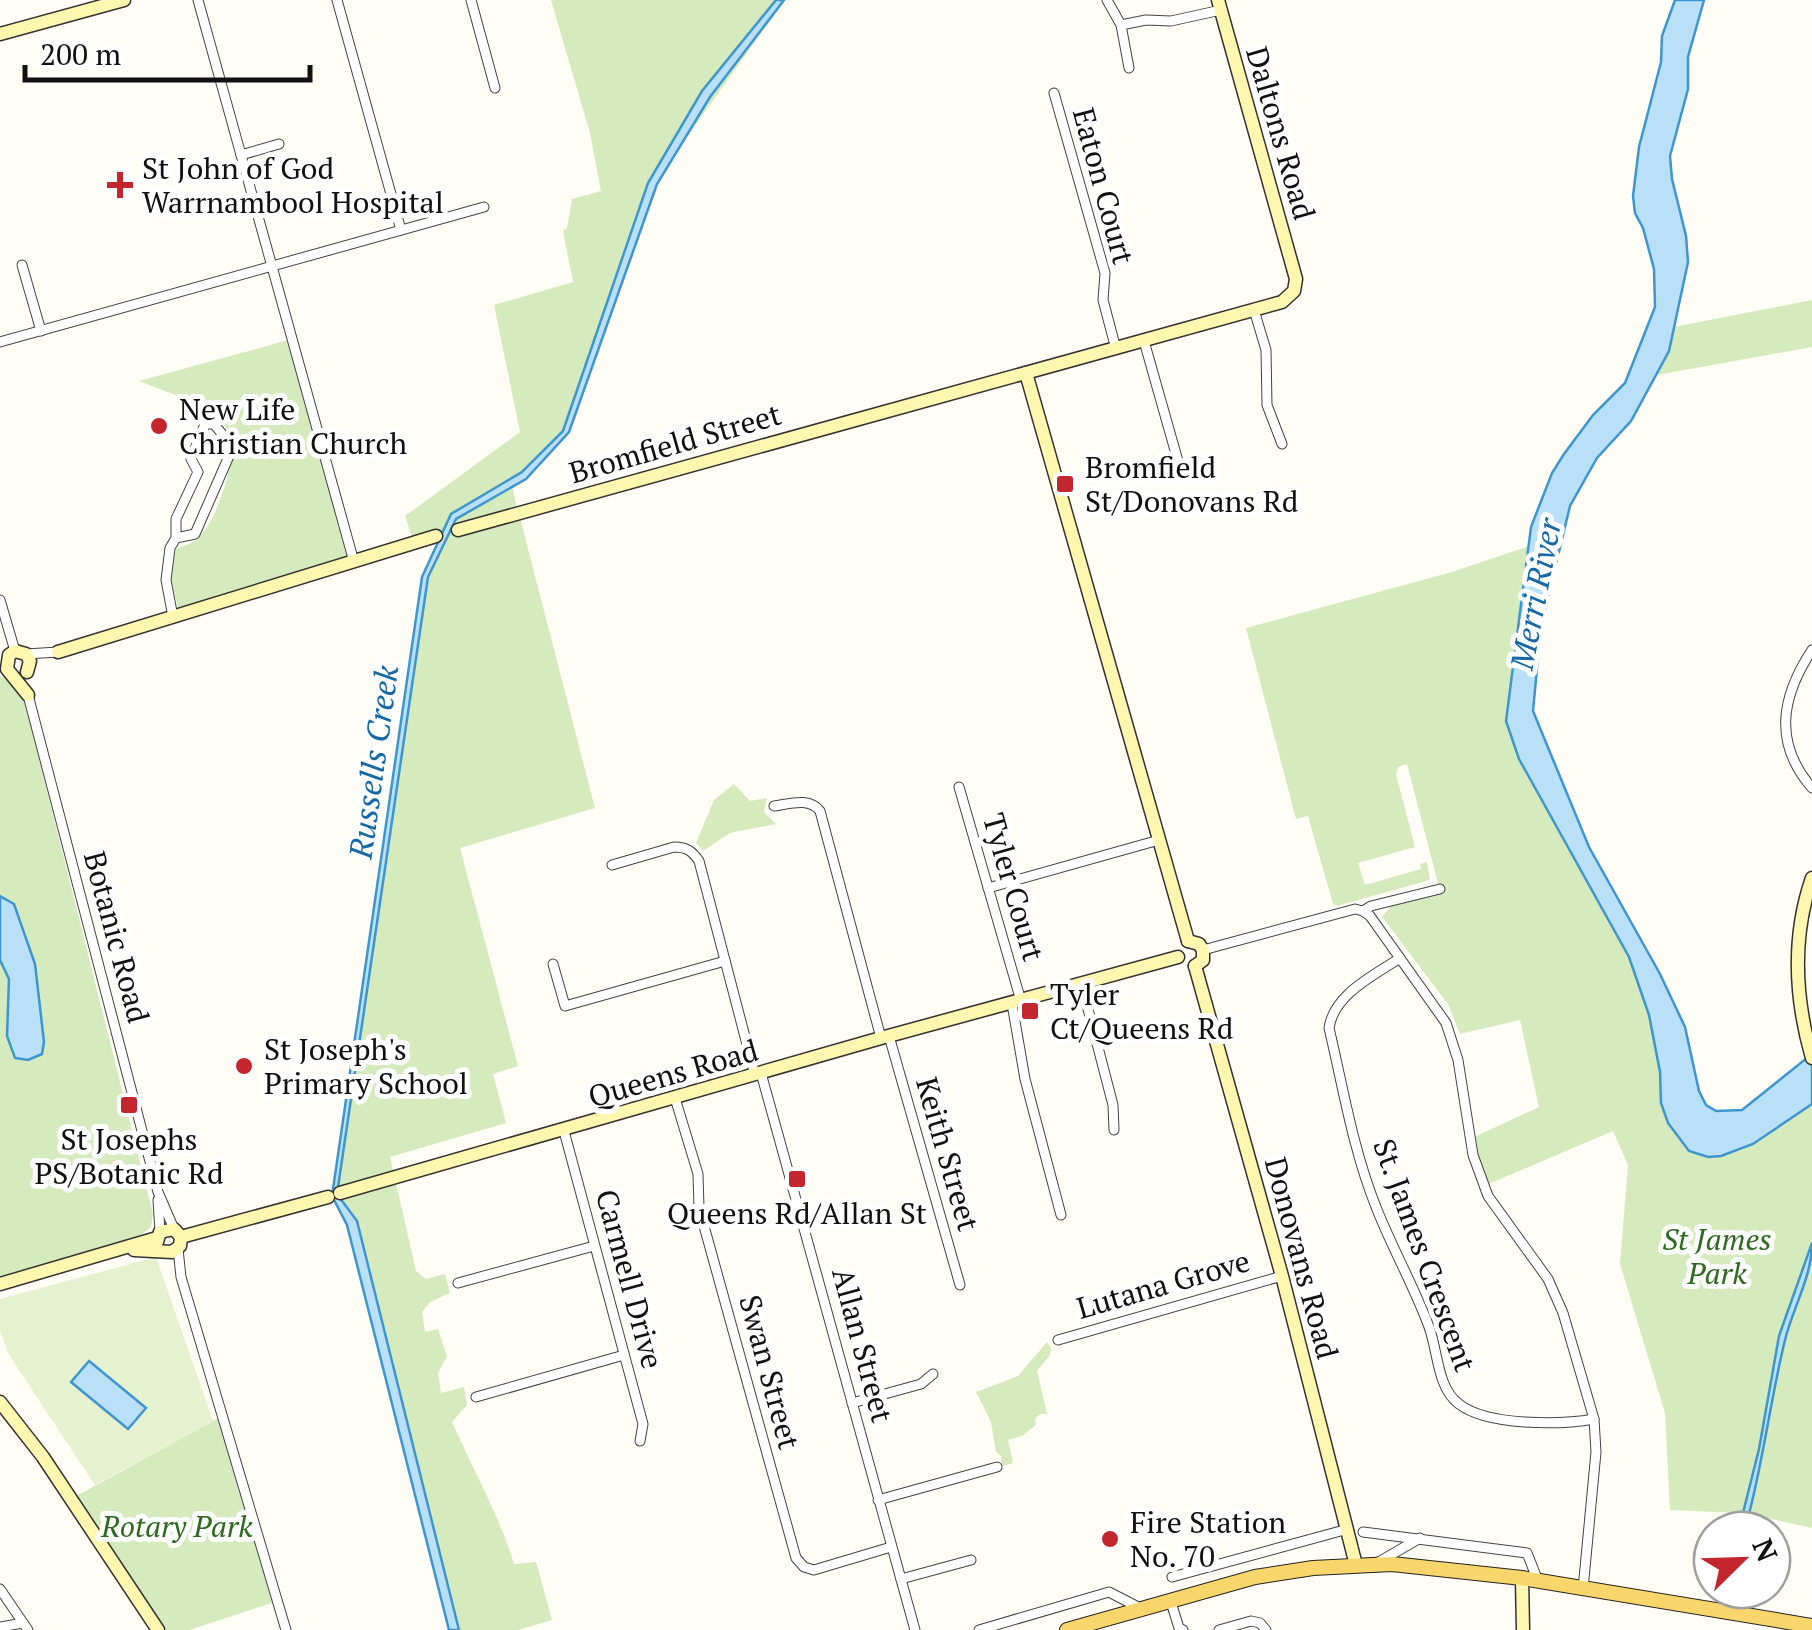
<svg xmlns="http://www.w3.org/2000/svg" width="1812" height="1630" viewBox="0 0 1812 1630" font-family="'PT Serif',serif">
<rect width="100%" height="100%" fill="#fffdf5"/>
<g fill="#d5ebbd">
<path d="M551,0H785L654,183L567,431L511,483L595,808L460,848L518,1066L493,1074L506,1123L390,1157L416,1271L426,1279L445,1274L450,1293L430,1302L422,1312L425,1332L438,1329L447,1356L438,1373L441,1393L464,1387L467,1405L452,1422C473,1470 499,1514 514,1564L536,1562L552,1620L518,1630H452L351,1223L335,1195L426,576L450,533L414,543L405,516L520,432L494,305L573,282L563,231L567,228L572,199L601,191L590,133Z"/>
<polygon points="1812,300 1812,347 1657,375 1669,351 1674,327"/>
<path d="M292,339L354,562L180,615L169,572L176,549C182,546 192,544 197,539C217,523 235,461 234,436L219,420L200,418L204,406L139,381Z"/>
<polygon points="1529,546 1506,721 1519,759 1629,957 1649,1015 1660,1072 1661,1103 1721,1156 1753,1144 1812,1104 1812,1528 1743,1513 1670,1510 1665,1413 1620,1264 1628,1165 1613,1131 1484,1186 1470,1139 1539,1107 1520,1020 1460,1034 1448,1004 1382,917 1391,906 1440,891 1407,764 1398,767 1396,774 1415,847 1358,863 1365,885 1421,869 1420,864 1427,862 1430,880 1337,906 1333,904 1308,816 1296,819 1246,628 1452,572"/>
<polygon points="0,676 6,677 24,698 153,1214 151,1227 136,1239 0,1277"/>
<polygon points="734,784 750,801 767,798 764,812 776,824 730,833 703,851 696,843 714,800"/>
<polygon points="1047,1342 1051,1348 1050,1355 1037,1371 1047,1414 1040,1414 1035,1419 1036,1425 1022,1436 1008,1440 1013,1463 1001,1467 1001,1456 996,1452 991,1422 976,1392 1018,1376"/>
<polygon points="222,1416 278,1601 189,1630 158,1630 71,1499"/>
</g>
<polygon fill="#e6f2cf" points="156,1257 213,1421 95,1485 9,1355 0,1331 0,1299"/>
<g fill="#b9e0f7" stroke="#3f96cf" stroke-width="2.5">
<polygon points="776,0 784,0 710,97 657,184 569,432 526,479 456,519 428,577 337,1194 357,1221 459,1630 449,1630 347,1225 332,1196 422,577 451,514 522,472 563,431 648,183 702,91"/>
<polygon points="1675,0 1704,0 1688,57 1688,89 1670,156 1672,179 1686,236 1688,262 1669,351 1631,421 1597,458 1570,506 1541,626 1533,711 1589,847 1660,974 1685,1027 1699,1091 1706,1105 1716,1111 1742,1110 1812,1054 1812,1104 1753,1144 1721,1156 1708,1157 1689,1151 1668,1123 1661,1103 1660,1072 1649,1015 1629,957 1519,759 1506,721 1531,527 1552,473 1564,454 1593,415 1625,383 1655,307 1654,269 1643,228 1635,213 1633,196 1639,147 1661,62 1662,36"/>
<polygon points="0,896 14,904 35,964 44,1042 42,1054 28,1060 15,1058 7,1036 9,979 0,960"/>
<path d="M1812,1243C1812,1277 1793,1307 1785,1340C1771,1397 1764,1456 1749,1514L1745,1516L1743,1513L1759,1449L1779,1336Z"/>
<polygon points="89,1361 146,1408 128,1429 71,1382"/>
</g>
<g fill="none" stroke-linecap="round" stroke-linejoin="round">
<defs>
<g id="street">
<polyline points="198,0 354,562"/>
<polyline points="337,0 401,230"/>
<polyline points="471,0 495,88"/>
<polyline points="1107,0 1121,25 1129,68"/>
<polyline points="1121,25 1146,20 1171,21 1221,10"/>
<polyline points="1054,93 1105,273 1103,300 1116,349"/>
<polyline points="241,155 279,144"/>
<polyline points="22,265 41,331"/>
<polyline points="1254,310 1266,350 1267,405 1282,444"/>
<polyline points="1144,341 1178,461"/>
<polyline points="0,342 484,207"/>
<polyline points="0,600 15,651"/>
<polyline points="173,617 166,580 170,548 176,538 176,519 198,472 191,459 205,424 214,424 230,444 229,456 195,534 176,538"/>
<path d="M1812,650C1781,697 1773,743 1812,788"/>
<polyline points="26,654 58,652"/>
<polyline points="28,695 158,1192 174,1229"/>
<polyline points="959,787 1021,1001"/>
<path d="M774,806C790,804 809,797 820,811L881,1038"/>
<path d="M612,865L674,847C687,847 692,851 699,861L755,1075"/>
<polyline points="988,888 1159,840"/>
<polyline points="1363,911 1371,906 1440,889"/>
<polyline points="1203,950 1355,909 1363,911 1370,916 1446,1023 1458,1060 1473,1155 1488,1196 1548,1279 1563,1313 1594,1419 1596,1452 1583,1589"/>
<path d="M1400,958C1373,976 1334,994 1329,1028C1343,1087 1353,1150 1376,1207C1392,1248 1414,1286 1429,1327C1438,1351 1437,1388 1459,1404C1487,1426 1560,1425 1594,1419"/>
<polyline points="553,964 565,1006 725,961"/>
<polyline points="1082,986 1113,1105 1114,1130"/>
<polyline points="1012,1004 1025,1079 1061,1215"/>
<polyline points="889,1036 960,1285"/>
<polyline points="761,1073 915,1630"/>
<polyline points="675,1098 698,1174 699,1208 796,1558 804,1567 814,1570 891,1547"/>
<polyline points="564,1131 643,1424 640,1441"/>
<polyline points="158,1200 160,1232"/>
<polyline points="178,1249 181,1277 286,1630"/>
<polyline points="458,1283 594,1246"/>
<polyline points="1058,1340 1282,1276"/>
<polyline points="476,1397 624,1355"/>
<polyline points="852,1403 921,1384 933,1374"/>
<polyline points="878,1500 997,1467"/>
<polyline points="1363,1532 1527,1553 1538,1581"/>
<polyline points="1377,1563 1420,1538"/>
<polyline points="1172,1577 1348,1529"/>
<polyline points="901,1579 971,1560"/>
<polyline points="0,1589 28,1630"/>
<polyline points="1170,1599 1179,1628 1183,1630"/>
<polyline points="0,1627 23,1623"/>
<polyline points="979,1630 1109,1592 1140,1608"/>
<polyline points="1219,1630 1251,1621 1260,1623 1266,1630"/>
</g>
<g id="secondary">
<polyline points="0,34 124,0"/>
<polyline points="1026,373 1188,941"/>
<polyline points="458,530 1282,302 1294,291 1296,279 1218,0"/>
<polyline points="58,652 436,536"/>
<polyline points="27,672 30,661 26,654 15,651 9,655 7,669 28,695"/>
<path d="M1812,878C1792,936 1795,999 1812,1058"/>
<polyline points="1188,941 1199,944 1203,950 1203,960 1195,966"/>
<polyline points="1195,966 1282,1276 1356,1565"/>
<polyline points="340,1193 881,1038 1178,957"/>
<polyline points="181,1237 328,1197"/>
<polyline points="157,1242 160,1232 174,1229 181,1237"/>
<polyline points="134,1250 172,1252 180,1246 181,1237"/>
<polyline points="0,1284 157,1238"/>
<polyline points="0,1402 43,1457 158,1630"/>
<polyline points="1522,1578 1523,1630"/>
</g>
<polyline id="primary" points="1067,1630 1255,1577 1313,1568 1392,1564 1522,1578 1812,1626"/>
</defs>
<use href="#street" stroke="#444" stroke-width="11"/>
<use href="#secondary" stroke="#333" stroke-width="15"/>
<use href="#primary" stroke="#222" stroke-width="16"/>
<use href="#street" stroke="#fff" stroke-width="9"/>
<use href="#secondary" stroke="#fff6b0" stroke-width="12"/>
<use href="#primary" stroke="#f9d66b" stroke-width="14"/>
</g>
<g fill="#c4262e" stroke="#fff" stroke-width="4">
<path d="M115 170h10v10h10v10h-10v10h-10v-10h-10v-10h10z"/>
<circle cx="159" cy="426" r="10"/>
<rect x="1055" y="474" width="20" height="20" rx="5"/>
<rect x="1020" y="1001" width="20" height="20" rx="5"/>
<circle cx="244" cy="1066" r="10"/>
<rect x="119" y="1095" width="20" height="20" rx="5"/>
<rect x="787" y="1169" width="20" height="20" rx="5"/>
<circle cx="1110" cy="1539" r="10"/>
</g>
<g text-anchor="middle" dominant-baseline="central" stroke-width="10" stroke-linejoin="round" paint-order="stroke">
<g font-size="30" fill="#111" stroke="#fff">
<text transform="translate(1281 133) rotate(74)">Daltons Road</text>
<text transform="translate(1104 186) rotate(75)">Eaton Court</text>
<text transform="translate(675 443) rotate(-16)">Bromfield Street</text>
<text transform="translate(1014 887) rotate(74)">Tyler Court</text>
<text transform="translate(117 937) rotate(75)">Botanic Road</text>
<text transform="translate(673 1073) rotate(-16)">Queens Road</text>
<text transform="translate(948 1154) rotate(74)">Keith Street</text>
<text transform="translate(1425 1255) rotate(70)">St. James Crescent</text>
<text transform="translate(1302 1258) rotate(75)">Donovans Road</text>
<text transform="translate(630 1279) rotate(75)">Carmell Drive</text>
<text transform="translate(1163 1284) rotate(-16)">Lutana Grove</text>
<text transform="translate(863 1345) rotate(75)">Allan Street</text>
<text transform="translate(770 1372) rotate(75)">Swan Street</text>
</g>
<g font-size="30" fill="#111" stroke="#fff" text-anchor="start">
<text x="142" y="168">St John of God<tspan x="142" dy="34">Warrnambool Hospital</tspan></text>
<text x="179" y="409">New Life<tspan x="179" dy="34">Christian Church</tspan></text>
<text x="1085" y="467">Bromfield<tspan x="1085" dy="34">St/Donovans Rd</tspan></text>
<text x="1050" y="994">Tyler<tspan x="1050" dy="34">Ct/Queens Rd</tspan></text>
<text x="264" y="1049">St Joseph's<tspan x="264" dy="34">Primary School</tspan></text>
<text x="129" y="1139" text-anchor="middle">St Josephs<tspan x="129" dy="34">PS/Botanic Rd</tspan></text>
<text x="797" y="1213" text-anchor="middle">Queens Rd/Allan St</text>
<text x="1130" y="1522">Fire Station<tspan x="1130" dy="34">No. 70</tspan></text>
</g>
<g font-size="30" font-style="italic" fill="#2f6b1f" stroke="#fff">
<text x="1717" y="1239">St James<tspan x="1717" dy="34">Park</tspan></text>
<text x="177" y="1526">Rotary Park</text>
</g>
<g font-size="32" font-style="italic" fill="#1768a6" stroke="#fff">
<text transform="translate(1535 594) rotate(-79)">Merri River</text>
<text transform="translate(373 762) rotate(-82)">Russells Creek</text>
</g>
</g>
<g transform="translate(1742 1560) rotate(67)"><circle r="48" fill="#ffffff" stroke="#a0a0a0" stroke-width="2.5"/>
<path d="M0-8L18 38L0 25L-18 38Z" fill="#c4262e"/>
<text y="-15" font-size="28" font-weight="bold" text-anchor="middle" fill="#111111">N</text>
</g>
<path d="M25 65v15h285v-15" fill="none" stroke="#111111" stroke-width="5"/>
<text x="40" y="65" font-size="30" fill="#111111" stroke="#ffffff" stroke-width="8" paint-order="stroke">200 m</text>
</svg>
